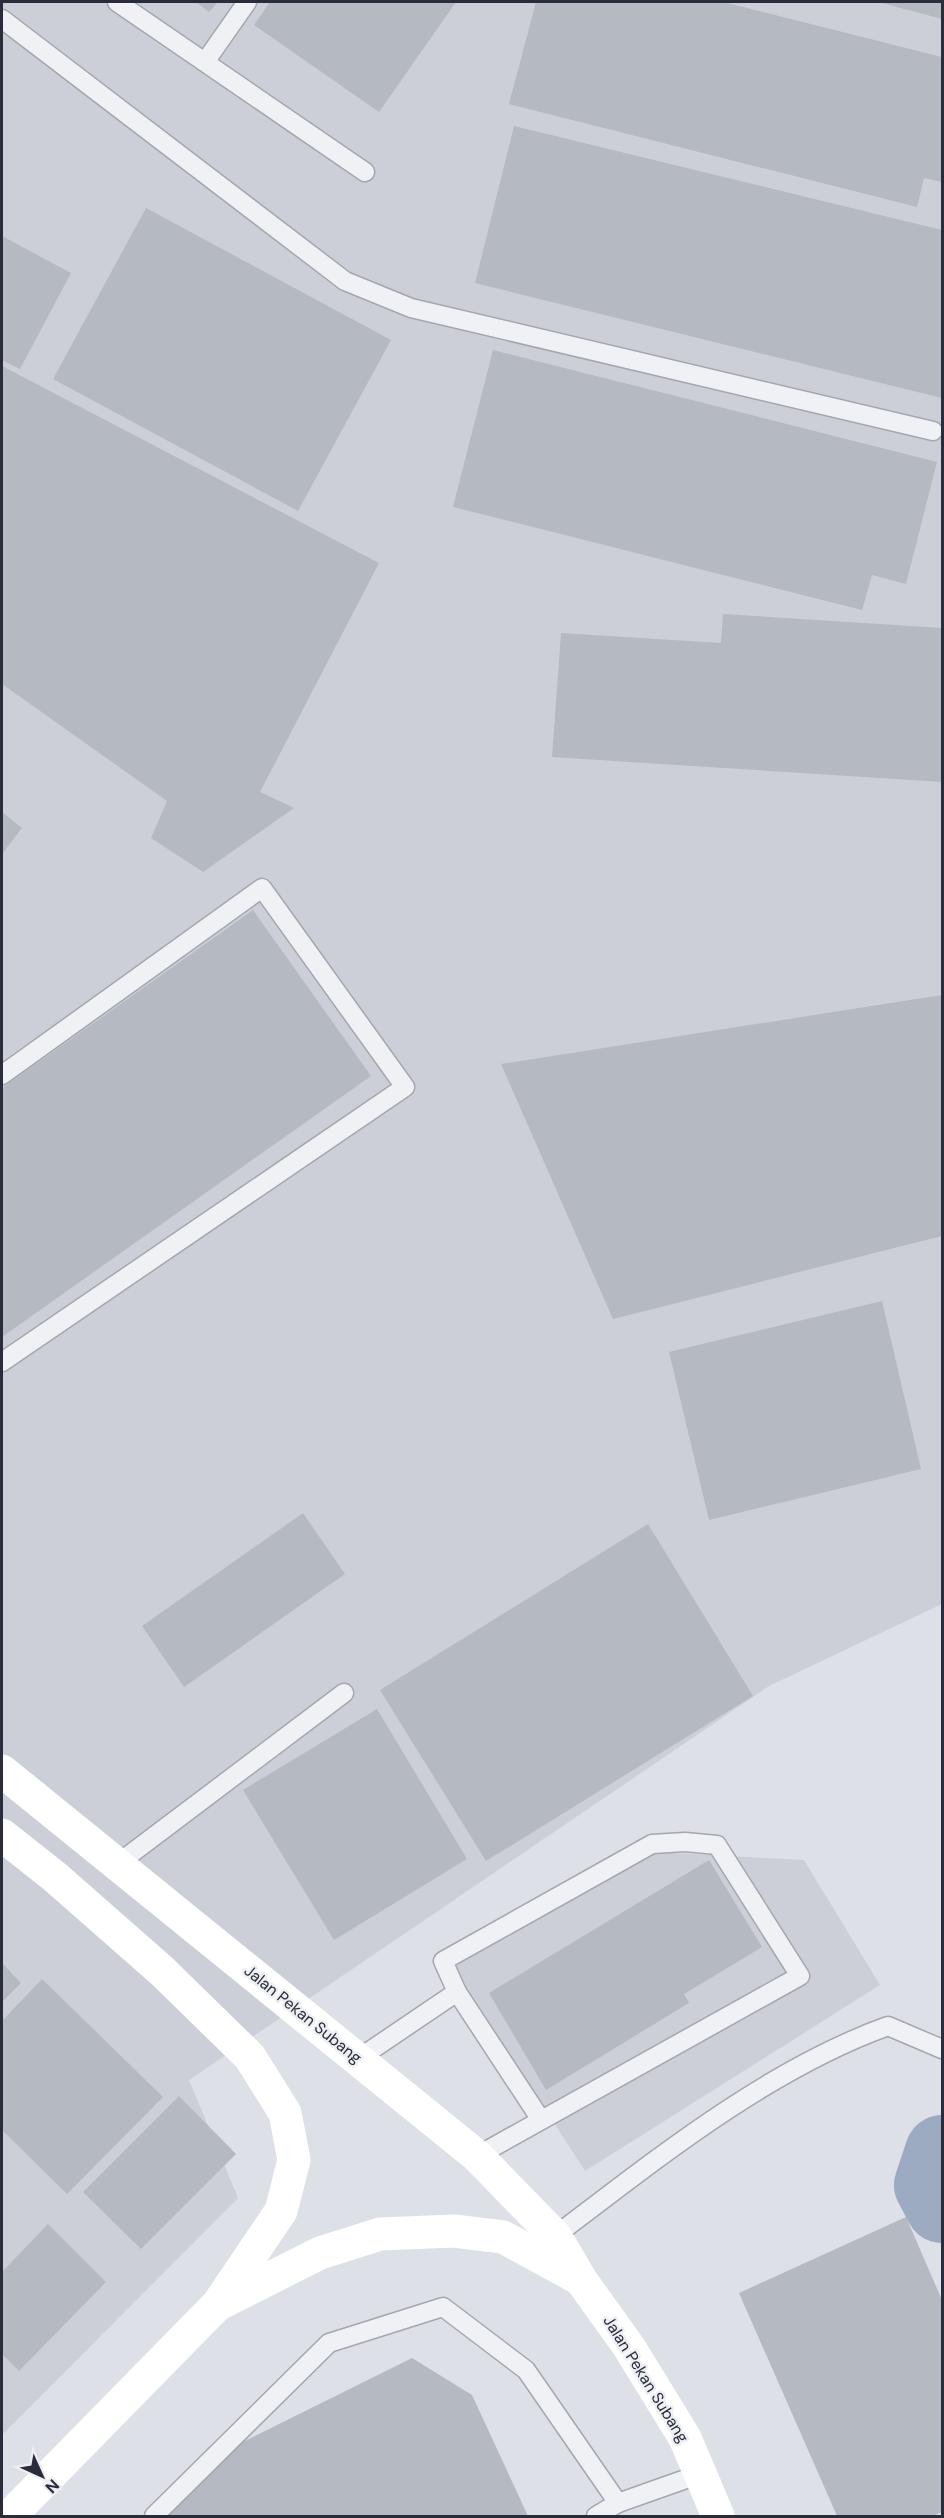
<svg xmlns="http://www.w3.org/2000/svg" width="944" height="2518" viewBox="0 0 944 2518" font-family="'DM Sans',sans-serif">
<rect width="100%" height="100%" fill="#dde0e6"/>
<g fill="#cccfd7">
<polygon points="2,2 942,2 942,1604 769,1686 189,2080 238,2198 2,2435"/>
<polygon points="653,1852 804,1860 880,1985 585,2171 467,1988 456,1966"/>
</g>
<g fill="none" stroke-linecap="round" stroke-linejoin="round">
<polyline stroke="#9caac2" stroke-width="74" points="942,2152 931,2185 942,2206"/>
</g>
<g fill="#b5b9c2">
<polygon points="196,2 218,2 209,12"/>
<polygon points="270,2 456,2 379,112 254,25"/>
<polygon points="536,2 723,2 942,57 942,182 924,178 917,207 509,104"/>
<polygon points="878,2 942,2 942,19"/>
<polygon points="514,126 942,230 942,398 475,283"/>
<polygon points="146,208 391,340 298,511 53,379"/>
<polygon points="2,236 71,273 20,369 2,360"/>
<polygon points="493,350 937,462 906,584 872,575 862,610 453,507"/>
<polygon points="2,366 379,563 260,792 294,808 203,872 151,838 167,801 2,684"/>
<polygon points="723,614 942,628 942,782 552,757 561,633 721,643"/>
<polygon points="2,812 22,828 2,854"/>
<polygon points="253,910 371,1076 2,1337 2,1088"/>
<polygon points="942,995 942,1236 613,1319 501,1064"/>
<polygon points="882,1301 921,1469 709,1520 669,1352"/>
<polygon points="303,1513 345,1574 184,1687 142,1626"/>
<polygon points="648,1524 753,1696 486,1861 380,1690"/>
<polygon points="377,1709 467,1859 334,1940 243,1790"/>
<polygon points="709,1860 762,1947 684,1994 689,2003 546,2090 489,1993"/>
<polygon points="2,1963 21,1983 2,2002"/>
<polygon points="42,1979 163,2097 67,2194 2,2130 2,2021"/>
<polygon points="179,2096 236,2154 141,2249 83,2192"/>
<polygon points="906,2217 942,2300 942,2512 933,2516 837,2516 739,2293"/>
<polygon points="48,2224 106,2282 19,2371 2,2354 2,2272"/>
<polygon points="412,2358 472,2395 528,2516 161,2516 233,2447"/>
</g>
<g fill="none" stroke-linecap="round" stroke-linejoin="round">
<defs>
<g id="lane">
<polyline points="117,2 365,172"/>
<polyline points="2,19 345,281 411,308 933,431"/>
<polyline points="205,62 247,2"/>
<polyline points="2,1075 262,888 405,1087 2,1362"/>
<polyline points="116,1865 344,1693"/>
<polyline points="358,2059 457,1992"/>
<polyline points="477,2156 800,1976 717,1845 685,1842 652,1844 443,1961 457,1992 541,2120"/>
<path d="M555,2236C655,2160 768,2069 888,2026L942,2049"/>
<polyline points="154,2516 329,2343 443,2307 526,2370 618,2503"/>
<polyline points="596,2516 618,2503 700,2474"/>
</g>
</defs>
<use href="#lane" stroke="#a3a7af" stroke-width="21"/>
<use href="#lane" stroke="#f0f1f4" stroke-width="18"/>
<g stroke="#fff" stroke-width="33">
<polyline points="2,1771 477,2156 555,2236 581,2280 629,2347 685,2438 718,2516"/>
<polyline points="2,1835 55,1877 162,1971 250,2057 285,2113 294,2160 281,2211 218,2304 10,2516"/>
<polyline points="219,2304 320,2253 380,2234 454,2231 503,2237 580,2279"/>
</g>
</g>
<g text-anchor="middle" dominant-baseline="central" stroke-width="5" stroke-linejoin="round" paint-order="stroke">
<g font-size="16" fill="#292d3b" stroke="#edeff3">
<text transform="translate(303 2014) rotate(39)">Jalan Pekan Subang</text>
<text transform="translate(646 2379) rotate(58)">Jalan Pekan Subang</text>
</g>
</g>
<rect width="944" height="2518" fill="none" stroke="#292d3b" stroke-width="6"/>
<g transform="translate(42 2476) rotate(135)" stroke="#edeff3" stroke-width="4.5" paint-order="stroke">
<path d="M0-4.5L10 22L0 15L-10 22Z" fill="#292d3b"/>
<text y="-9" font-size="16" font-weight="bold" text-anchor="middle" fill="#292d3b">N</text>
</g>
</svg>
